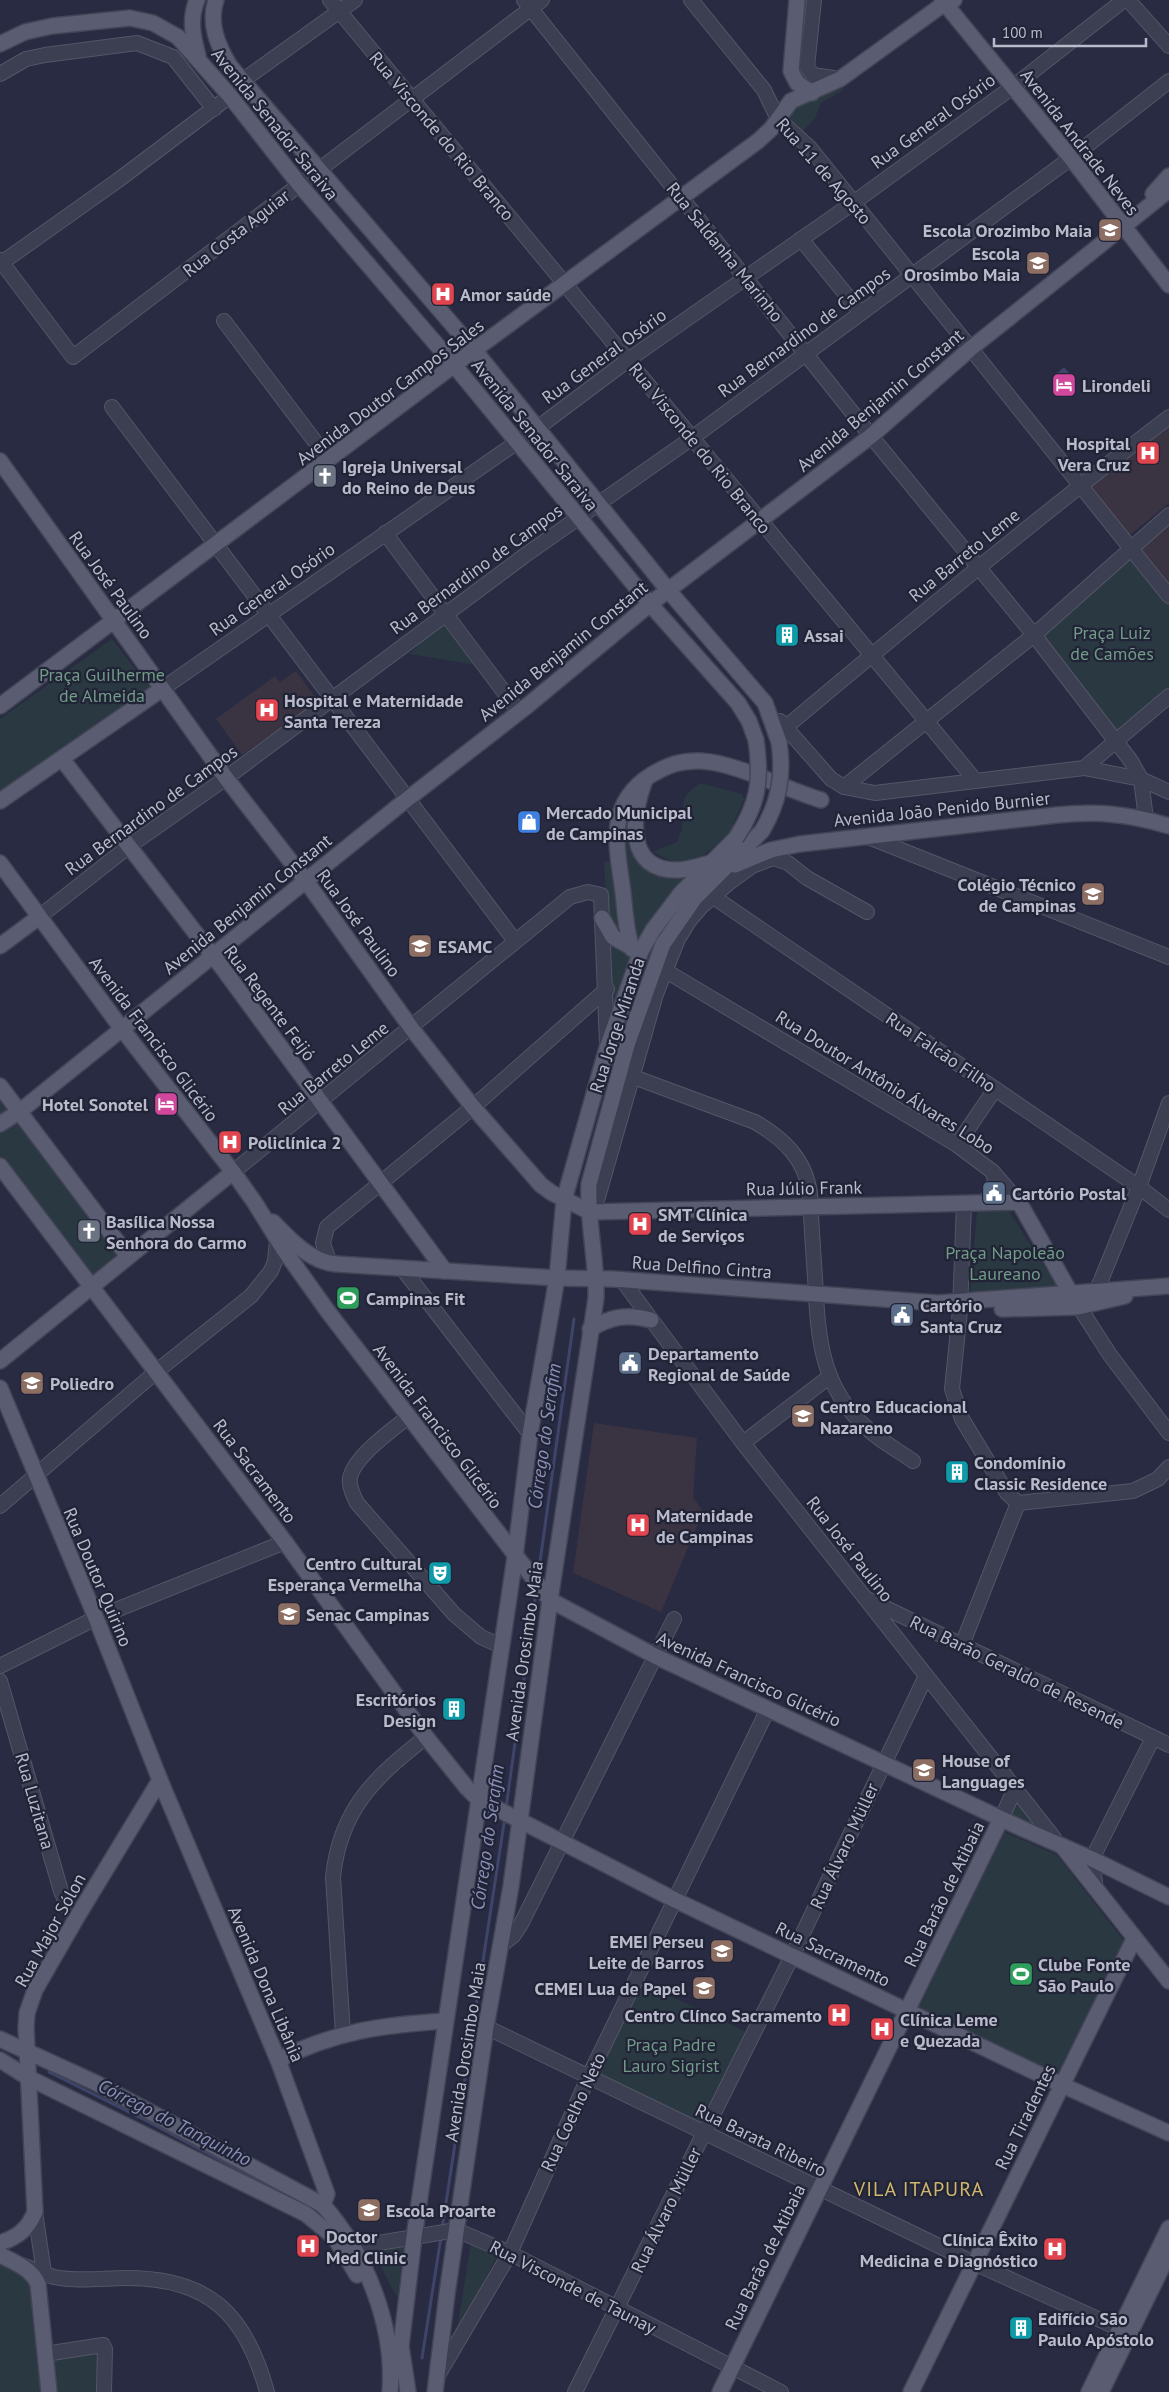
<svg xmlns="http://www.w3.org/2000/svg" width="1169" height="2392" viewBox="0 0 1169 2392" font-family="'PT Sans',sans-serif">
<rect width="100%" height="100%" fill="#282b41"/>
<g fill="#3a3442">
<polygon points="1169,421 1169,503 1126,538 1087,484"/>
<polygon points="1169,520 1169,586 1139,549"/>
<polygon points="296,671 318,701 242,755 216,719 275,676 280,682"/>
<polygon points="594,1423 697,1438 693,1497 703,1512 661,1612 573,1573"/>
</g>
<g fill="#2a3842">
<polygon points="847,88 821,103 815,118 803,131 791,120 788,114 795,99"/>
<polygon points="1130,554 1169,595 1169,693 1115,734 1034,635"/>
<polygon points="445,620 477,665 409,654"/>
<polygon points="112,639 150,688 0,792 0,719"/>
<path d="M700,783L742,794L744,799L730,832L701,858L676,863L652,852L677,842C678,837 682,832 682,827C686,803 676,801 700,783Z"/>
<polygon points="633,798 627,821 636,855 671,875 686,877 661,904 638,943 621,844 624,814"/>
<polygon points="613,861 633,954 613,1016 604,862"/>
<polygon points="0,1084 128,1256 94,1286 0,1163"/>
<polygon points="977,1211 1009,1211 1061,1292 970,1295"/>
<polygon points="1018,1802 1040,1830 1011,1815"/>
<polygon points="1004,1832 1057,1855 1124,1941 1060,2075 919,2007"/>
<polygon points="643,1983 747,2032 701,2125 596,2077"/>
<polygon points="405,2242 397,2298 372,2249"/>
<polygon points="471,2243 497,2256 456,2335"/>
<polygon points="0,2263 32,2283 43,2392 0,2392"/>
<polygon points="107,2344 106,2392 49,2392 45,2354"/>
</g>
<polygon fill="#3f4469" points="1064,367 1076,381 1067,389 1055,375"/>
<g fill="none" stroke-linecap="round" stroke-linejoin="round">
<g stroke="#3f4469" stroke-width="3">
<polyline points="538,1576 574,1319"/>
<polyline points="506,1808 536,1592"/>
<polyline points="49,2072 145,2120 288,2196"/>
<polyline points="442,2229 505,1817"/>
<polyline points="422,2358 441,2237"/>
</g>
<defs>
<g id="minor">
<polyline points="330,0 975,780"/>
<polyline points="524,0 871,436 1034,635 1131,761 1141,779 1146,819"/>
<polyline points="691,0 764,90 778,119 810,148 1169,596"/>
<polyline points="814,0 807,67 813,75 840,79"/>
<polyline points="1128,0 1169,46"/>
<polyline points="0,74 26,59 45,55 137,43 173,57 214,109"/>
<polyline points="242,81 355,0"/>
<polyline points="801,239 861,313"/>
<polyline points="0,260 73,357 542,0"/>
<polyline points="0,264 117,181 230,96"/>
<polyline points="224,321 329,460"/>
<polyline points="112,407 515,941"/>
<polyline points="385,533 519,712"/>
<polyline points="162,689 536,429 628,360 853,203 1014,86 1124,0"/>
<polyline points="780,721 831,779 844,787 875,793 1084,768 1169,696"/>
<path d="M786,727C912,621 1038,517 1169,417"/>
<polyline points="1084,768 1141,779 1169,792"/>
<polyline points="844,787 1034,635 1169,515"/>
<polyline points="866,836 1169,957"/>
<polyline points="712,896 1139,1187 1169,1210"/>
<polyline points="39,917 128,847 226,778 524,556 692,438 1071,158 1169,81"/>
<polyline points="666,971 957,1145 993,1172 1019,1202"/>
<path d="M631,1076L755,1122C784,1139 805,1159 810,1193C811,1221 813,1249 815,1277C818,1337 820,1388 869,1430C882,1442 899,1451 913,1461"/>
<polyline points="957,1145 995,1089"/>
<polyline points="233,1172 570,897 588,892 601,895 607,1044"/>
<polyline points="981,1203 993,1195 995,1181 993,1172"/>
<polyline points="964,1204 960,1310 952,1389 962,1419 1007,1493 1018,1503"/>
<polyline points="590,1210 598,1197 656,994 678,939 689,921 701,907 730,882 752,866 773,858 788,863 807,878 867,912"/>
<polyline points="330,1264 323,1243 327,1227 473,1107 607,989"/>
<polyline points="402,1268 530,1434"/>
<polyline points="622,1280 743,1443 1054,1838"/>
<polyline points="1097,1290 1139,1187 1169,1103"/>
<polyline points="1074,1299 1110,1355 1169,1433"/>
<path d="M408,1417C392,1430 346,1462 350,1484C351,1491 354,1497 357,1503L454,1614L481,1637L501,1646"/>
<polyline points="743,1443 829,1377"/>
<polyline points="1018,1503 1133,1491 1158,1479 1169,1467"/>
<polyline points="0,1506 157,1371 251,1296 271,1271 275,1261 277,1240"/>
<polyline points="867,1599 1169,1745"/>
<polyline points="962,1645 1018,1503"/>
<polyline points="0,1666 96,1618 285,1542"/>
<polyline points="0,1681 61,1891 69,1910 77,1917"/>
<polyline points="1001,1819 1015,1789"/>
<polyline points="1096,1890 1092,1859 1153,1738"/>
<polyline points="500,1946 513,1936 521,1924 674,1619"/>
<polyline points="486,2027 974,2263 1129,2333"/>
<path d="M343,2034L333,1877C340,1809 375,1777 426,1737"/>
<polyline points="35,2212 44,2273"/>
<polyline points="355,2247 456,2230 510,2253 781,2392"/>
<path d="M22,2265C33,2269 44,2274 54,2277C77,2282 104,2278 127,2278C210,2278 246,2315 267,2392"/>
<polyline points="45,2354 103,2345 105,2349 104,2392"/>
<polyline points="437,2377 510,2253 588,2078 768,1709"/>
<polyline points="575,2392 792,1956 926,1676"/>
</g>
<g id="major">
<path d="M197,0C189,19 193,37 198,56"/>
<path d="M216,0C208,24 218,46 230,66L475,351L668,590L765,703L779,742"/>
<polyline points="797,0 791,71 797,83 812,93"/>
<polyline points="942,0 1071,158 1169,285"/>
<polyline points="0,44 25,32 52,26 130,18 153,23 178,37 230,96 299,184 454,365 650,604 738,703 749,721 756,740"/>
<polyline points="1153,194 1169,176"/>
<polyline points="0,461 226,778 306,881 412,1029 473,1107 541,1185 552,1193 590,1212 1019,1202 1071,1294"/>
<polyline points="0,706 454,365 758,141 771,129 791,101 840,79 945,3 954,0"/>
<polyline points="62,759 224,970 445,1271"/>
<path d="M645,780C632,815 624,872 679,870C690,869 700,866 710,863"/>
<polyline points="0,801 162,689"/>
<polyline points="0,863 122,1029 233,1172 255,1203 284,1250 329,1313 550,1600 655,1656 1021,1828 1092,1859 1169,1897"/>
<path d="M735,865L771,850L800,844L1057,815C1098,811 1129,814 1169,826"/>
<polyline points="602,918 613,937 636,950"/>
<polyline points="0,946 39,917"/>
<path d="M632,949C626,931 625,911 623,892C617,847 605,804 651,775C668,765 681,760 701,761C737,763 784,789 821,800"/>
<polyline points="0,1086 128,1256"/>
<polyline points="0,1124 19,1112 396,808 527,706 650,604 871,436 970,349 1169,190"/>
<polyline points="0,1166 285,1542 426,1737 467,1788 478,1799 675,1900 1062,2085 1169,2133"/>
<path d="M273,1222C290,1240 311,1262 336,1264L557,1278L613,1279L938,1303L1169,1286"/>
<polyline points="1002,1309 1078,1307 1125,1296"/>
<path d="M590,1329C612,1316 627,1314 651,1320"/>
<polyline points="0,1361 233,1172"/>
<polyline points="0,1388 96,1618 160,1780 278,2060 327,2194 323,2205"/>
<polyline points="1062,1846 1169,1981"/>
<path d="M0,2039L96,2083L323,2205C366,2254 395,2326 390,2392"/>
<polyline points="0,2060 29,2078 306,2214 335,2238 357,2275"/>
<path d="M278,2060C336,2031 382,2025 445,2021"/>
<path d="M0,2243C18,2237 28,2229 35,2212L26,2027L27,2013L35,1990L77,1917L160,1780"/>
<path d="M0,2255C14,2262 32,2269 38,2284L49,2392"/>
<polyline points="408,2392 401,2346 414,2237 515,1557 530,1434 557,1278 564,1200 607,1048 641,951 653,930 681,893 736,838"/>
<path d="M435,2392L447,2294L486,2027L511,1886L550,1600L596,1298C597,1260 587,1222 589,1184L627,1045L663,944L695,898L762,831"/>
<polyline points="720,2392 1001,1819"/>
<polyline points="911,2392 1134,1939"/>
<polyline points="1089,2392 1169,2228"/>
<polyline points="1101,2392 1169,2253"/>
</g>
</defs>
<use href="#minor" stroke="#545668" stroke-width="16"/>
<use href="#major" stroke="#434557" stroke-width="18"/>
<use href="#minor" stroke="#3c3e51" stroke-width="14"/>
<use href="#major" stroke="#5a5d71" stroke-width="15"/>
<defs>
<g id="major-bridge">
<path d="M762,831C779,802 784,776 779,742"/>
<path d="M736,838C758,804 762,781 756,740"/>
</g>
</defs>
<use href="#major-bridge" stroke="#434557" stroke-width="18" stroke-linecap="butt"/>
<use href="#major-bridge" stroke="#5a5d71" stroke-width="15"/>
</g>
<defs>
<symbol id="school-square" viewBox="-11 -11 22 22"><rect x="-9" y="-9" width="18" height="18" rx="4" fill="#8d6e63" stroke="#212336"/><path d="M0-5L7-2L0 1L-7-2ZM-4 1L0 2.5L4 1V4Q0 6-4 4Z" fill="#fff"/></symbol>
<symbol id="hospital-square" viewBox="-11 -11 22 22"><rect x="-9" y="-9" width="18" height="18" rx="4" fill="#e0444e" stroke="#212336"/><path d="M-5-5h3v3.5h4V-5h3V5h-3V1.5h-4V5h-3Z" fill="#fff"/></symbol>
<symbol id="hotel-square" viewBox="-11 -11 22 22"><rect x="-9" y="-9" width="18" height="18" rx="4" fill="#d1479c" stroke="#212336"/><path d="M-6-4.5h1.5V1H6V5H4.5V3h-9V5H-6ZM-4 0a1.8 1.8 0 1 1 3.6 0ZM.5 0V-2.5h3Q6-2.5 6 0Z" fill="#fff"/></symbol>
<symbol id="church-square" viewBox="-11 -11 22 22"><rect x="-9" y="-9" width="18" height="18" rx="4" fill="#6b7280" stroke="#212336"/><path d="M-1.2-6h2.4v3.5h3.3v2.4h-3.3V6h-2.4V-.1h-3.3v-2.4h3.3Z" fill="#fff"/></symbol>
<symbol id="building-square" viewBox="-11 -11 22 22"><rect x="-9" y="-9" width="18" height="18" rx="4" fill="#0f9aa8" stroke="#212336"/><path d="M-4-6H4V6H1V3H-1V6H-4ZM-2.5-4.3h1.7v1.8h-1.7ZM.8-4.3h1.7v1.8H.8ZM-2.5-1h1.7V.8h-1.7ZM.8-1h1.7V.8H.8Z" fill="#fff"/></symbol>
<symbol id="shop-square" viewBox="-11 -11 22 22"><rect x="-9" y="-9" width="18" height="18" rx="4" fill="#3f7fe0" stroke="#212336"/><path d="M-5-2.5h2.3a2.7 3.5 0 0 1 5.4 0H5L5.5 6h-11ZM-1.5-2.5h3a1.5 2.3 0 0 0-3 0Z" fill="#fff"/></symbol>
<symbol id="university-square" viewBox="-11 -11 22 22"><rect x="-9" y="-9" width="18" height="18" rx="4" fill="#8d6e63" stroke="#212336"/><path d="M0-5L7-2L0 1L-7-2ZM-4 1L0 2.5L4 1V4Q0 6-4 4Z" fill="#fff"/></symbol>
<symbol id="civic-square" viewBox="-11 -11 22 22"><rect x="-9" y="-9" width="18" height="18" rx="4" fill="#5c6f8a" stroke="#212336"/><path d="M-.6-6.5H3V-4.5H.6V-3L4-1V1h2V6H-6V1h2V-1L-.6-3ZM-1.2 2.5V6h2.4V2.5Z" fill="#fff"/></symbol>
<symbol id="stadium-square" viewBox="-11 -11 22 22"><rect x="-9" y="-9" width="18" height="18" rx="4" fill="#2e9e5b" stroke="#212336"/><path d="M0-5a6.5 5 0 1 0 0 10a6.5 5 0 1 0 0-10ZM-3.5-1.8h7v3.6h-7Z" fill="#fff"/></symbol>
<symbol id="theatre-square" viewBox="-11 -11 22 22"><rect x="-9" y="-9" width="18" height="18" rx="4" fill="#0f9aa8" stroke="#212336"/><path d="M-5-5.5Q0-4 5-5.5V0Q5 5 0 6Q-5 5-5 0ZM-3.3-2.5H-1v1.5H-3.3ZM1-2.5H3.3v1.5H1ZM-2.8 1Q0 5.5 2.8 1Z" fill="#fff"/></symbol>
</defs>
<g fill-rule="evenodd">
<use href="#school-square" x="1096" y="216" width="28" height="28"/>
<use href="#school-square" x="1024" y="249" width="28" height="28"/>
<use href="#hospital-square" x="429" y="280" width="28" height="28"/>
<use href="#hotel-square" x="1050" y="371" width="28" height="28"/>
<use href="#hospital-square" x="1134" y="439" width="28" height="28"/>
<use href="#church-square" x="311" y="462" width="28" height="28"/>
<use href="#building-square" x="773" y="621" width="28" height="28"/>
<use href="#hospital-square" x="253" y="696" width="28" height="28"/>
<use href="#shop-square" x="515" y="808" width="28" height="28"/>
<use href="#university-square" x="1079" y="880" width="28" height="28"/>
<use href="#university-square" x="406" y="932" width="28" height="28"/>
<use href="#hotel-square" x="152" y="1090" width="28" height="28"/>
<use href="#hospital-square" x="216" y="1128" width="28" height="28"/>
<use href="#civic-square" x="980" y="1179" width="28" height="28"/>
<use href="#hospital-square" x="626" y="1210" width="28" height="28"/>
<use href="#church-square" x="75" y="1217" width="28" height="28"/>
<use href="#stadium-square" x="334" y="1284" width="28" height="28"/>
<use href="#civic-square" x="888" y="1301" width="28" height="28"/>
<use href="#civic-square" x="616" y="1349" width="28" height="28"/>
<use href="#university-square" x="18" y="1369" width="28" height="28"/>
<use href="#university-square" x="789" y="1402" width="28" height="28"/>
<use href="#building-square" x="943" y="1458" width="28" height="28"/>
<use href="#hospital-square" x="624" y="1511" width="28" height="28"/>
<use href="#theatre-square" x="426" y="1559" width="28" height="28"/>
<use href="#university-square" x="275" y="1600" width="28" height="28"/>
<use href="#building-square" x="440" y="1695" width="28" height="28"/>
<use href="#school-square" x="910" y="1756" width="28" height="28"/>
<use href="#school-square" x="708" y="1937" width="28" height="28"/>
<use href="#stadium-square" x="1007" y="1960" width="28" height="28"/>
<use href="#school-square" x="690" y="1974" width="28" height="28"/>
<use href="#hospital-square" x="825" y="2001" width="28" height="28"/>
<use href="#hospital-square" x="868" y="2015" width="28" height="28"/>
<use href="#university-square" x="355" y="2196" width="28" height="28"/>
<use href="#hospital-square" x="294" y="2232" width="28" height="28"/>
<use href="#hospital-square" x="1041" y="2235" width="28" height="28"/>
<use href="#building-square" x="1007" y="2314" width="28" height="28"/>
</g>
<g text-anchor="middle" dominant-baseline="central" stroke-width="4.5" stroke-linejoin="round" paint-order="stroke">
<g font-size="18" fill="#b9bbcb" stroke="#212336">
<text transform="translate(933 121) rotate(-36)">Rua General Osório</text>
<text transform="translate(275 124) rotate(51)">Avenida Senador Saraiva</text>
<text transform="translate(442 136) rotate(50)">Rua Visconde do Rio Branco</text>
<text transform="translate(1080 142) rotate(52)">Avenida Andrade Neves</text>
<text transform="translate(824 171) rotate(49)">Rua 11 de Agosto</text>
<text transform="translate(236 233) rotate(-38)">Rua Costa Aguiar</text>
<text transform="translate(725 252) rotate(51)">Rua Saldanha Marinho</text>
<text transform="translate(804 332) rotate(-36)">Rua Bernardino de Campos</text>
<text transform="translate(604 356) rotate(-36)">Rua General Osório</text>
<text transform="translate(390 392) rotate(-37)">Avenida Doutor Campos Sales</text>
<text transform="translate(880 400) rotate(-40)">Avenida Benjamin Constant</text>
<text transform="translate(535 435) rotate(51)">Avenida Senador Saraiva</text>
<text transform="translate(700 448) rotate(51)">Rua Visconde do Rio Branco</text>
<text transform="translate(964 555) rotate(-39)">Rua Barreto Leme</text>
<text transform="translate(476 569) rotate(-36)">Rua Bernardino de Campos</text>
<text transform="translate(111 585) rotate(54)">Rua José Paulino</text>
<text transform="translate(272 589) rotate(-35)">Rua General Osório</text>
<text transform="translate(563 651) rotate(-39)">Avenida Benjamin Constant</text>
<text transform="translate(942 809) rotate(-6)">Avenida João Penido Burnier</text>
<text transform="translate(151 810) rotate(-36)">Rua Bernardino de Campos</text>
<text transform="translate(247 904) rotate(-39)">Avenida Benjamin Constant</text>
<text transform="translate(359 923) rotate(54)">Rua José Paulino</text>
<text transform="translate(270 1003) rotate(53)">Rua Regente Feijó</text>
<text transform="translate(617 1025) rotate(-72)">Rua Jorge Miranda</text>
<text transform="translate(154 1039) rotate(53)">Avenida Francisco Glicério</text>
<text transform="translate(941 1052) rotate(34)">Rua Falcão Filho</text>
<text transform="translate(333 1068) rotate(-39)">Rua Barreto Leme</text>
<text transform="translate(885 1082) rotate(32)">Rua Doutor Antônio Álvares Lobo</text>
<text transform="translate(804 1188) rotate(-1)">Rua Júlio Frank</text>
<text transform="translate(702 1267) rotate(4)">Rua Delfino Cintra</text>
<text transform="translate(438 1426) rotate(53)">Avenida Francisco Glicério</text>
<text transform="translate(255 1471) rotate(53)">Rua Sacramento</text>
<text transform="translate(850 1549) rotate(52)">Rua José Paulino</text>
<text transform="translate(98 1577) rotate(67)">Rua Doutor Quirino</text>
<text transform="translate(524 1651) rotate(-82)">Avenida Orosimbo Maia</text>
<text transform="translate(1017 1672) rotate(26)">Rua Barão Geraldo de Resende</text>
<text transform="translate(749 1679) rotate(25)">Avenida Francisco Glicério</text>
<text transform="translate(35 1801) rotate(74)">Rua Luzitana</text>
<text transform="translate(844 1846) rotate(-65)">Rua Álvaro Müller</text>
<text transform="translate(944 1894) rotate(-64)">Rua Barão de Atibaia</text>
<text transform="translate(50 1930) rotate(-61)">Rua Major Sólon</text>
<text transform="translate(833 1954) rotate(26)">Rua Sacramento</text>
<text transform="translate(266 1984) rotate(67)">Avenida Dona Libânia</text>
<text transform="translate(465 2052) rotate(-81)">Avenida Orosimbo Maia</text>
<text transform="translate(573 2112) rotate(-65)">Rua Coelho Neto</text>
<text transform="translate(1025 2117) rotate(-64)">Rua Tiradentes</text>
<text transform="translate(761 2140) rotate(26)">Rua Barata Ribeiro</text>
<text transform="translate(666 2210) rotate(-64)">Rua Álvaro Müller</text>
<text transform="translate(765 2257) rotate(-64)">Rua Barão de Atibaia</text>
<text transform="translate(573 2287) rotate(27)">Rua Visconde de Taunay</text>
</g>
<g font-size="18" font-weight="bold" fill="#b9bbcb" stroke="#212336" text-anchor="start">
<text x="1092" y="230" text-anchor="end">Escola Orozimbo Maia</text>
<text x="1020" y="253" text-anchor="end">Escola<tspan x="1020" dy="21">Orosimbo Maia</tspan></text>
<text x="460" y="294">Amor saúde</text>
<text x="1082" y="385">Lirondeli</text>
<text x="1130" y="443" text-anchor="end">Hospital<tspan x="1130" dy="21">Vera Cruz</tspan></text>
<text x="342" y="466">Igreja Universal<tspan x="342" dy="21">do Reino de Deus</tspan></text>
<text x="804" y="635">Assai</text>
<text x="284" y="700">Hospital e Maternidade<tspan x="284" dy="21">Santa Tereza</tspan></text>
<text x="546" y="812">Mercado Municipal<tspan x="546" dy="21">de Campinas</tspan></text>
<text x="1076" y="884" text-anchor="end">Colégio Técnico<tspan x="1076" dy="21">de Campinas</tspan></text>
<text x="438" y="946">ESAMC</text>
<text x="148" y="1104" text-anchor="end">Hotel Sonotel</text>
<text x="248" y="1142">Policlínica 2</text>
<text x="1012" y="1193">Cartório Postal</text>
<text x="658" y="1214">SMT Clínica<tspan x="658" dy="21">de Serviços</tspan></text>
<text x="106" y="1221">Basílica Nossa<tspan x="106" dy="21">Senhora do Carmo</tspan></text>
<text x="366" y="1298">Campinas Fit</text>
<text x="920" y="1305">Cartório<tspan x="920" dy="21">Santa Cruz</tspan></text>
<text x="648" y="1353">Departamento<tspan x="648" dy="21">Regional de Saúde</tspan></text>
<text x="50" y="1383">Poliedro</text>
<text x="820" y="1406">Centro Educacional<tspan x="820" dy="21">Nazareno</tspan></text>
<text x="974" y="1462">Condomínio<tspan x="974" dy="21">Classic Residence</tspan></text>
<text x="656" y="1515">Maternidade<tspan x="656" dy="21">de Campinas</tspan></text>
<text x="422" y="1563" text-anchor="end">Centro Cultural<tspan x="422" dy="21">Esperança Vermelha</tspan></text>
<text x="306" y="1614">Senac Campinas</text>
<text x="436" y="1699" text-anchor="end">Escritórios<tspan x="436" dy="21">Design</tspan></text>
<text x="942" y="1760">House of<tspan x="942" dy="21">Languages</tspan></text>
<text x="704" y="1941" text-anchor="end">EMEI Perseu<tspan x="704" dy="21">Leite de Barros</tspan></text>
<text x="1038" y="1964">Clube Fonte<tspan x="1038" dy="21">São Paulo</tspan></text>
<text x="686" y="1988" text-anchor="end">CEMEI Lua de Papel</text>
<text x="822" y="2015" text-anchor="end">Centro Clínco Sacramento</text>
<text x="900" y="2019">Clínica Leme<tspan x="900" dy="21">e Quezada</tspan></text>
<text x="386" y="2210">Escola Proarte</text>
<text x="326" y="2236">Doctor<tspan x="326" dy="21">Med Clinic</tspan></text>
<text x="1038" y="2239" text-anchor="end">Clínica Êxito<tspan x="1038" dy="21">Medicina e Diagnóstico</tspan></text>
<text x="1038" y="2318">Edifício São<tspan x="1038" dy="21">Paulo Apóstolo</tspan></text>
</g>
<g font-size="18" fill="#729b88" stroke="#212336">
<text x="1112" y="632">Praça Luiz<tspan x="1112" dy="21">de Camões</tspan></text>
<text x="102" y="674">Praça Guilherme<tspan x="102" dy="21">de Almeida</tspan></text>
<text x="1005" y="1252">Praça Napoleão<tspan x="1005" dy="21">Laureano</tspan></text>
<text x="671" y="2044">Praça Padre<tspan x="671" dy="21">Lauro Sigrist</tspan></text>
</g>
<g font-size="19" font-style="italic" fill="#898fb5" stroke="#212336">
<text transform="translate(544 1436) rotate(-82)">Córrego do Serafim</text>
<text transform="translate(487 1837) rotate(-82)">Córrego do Serafim</text>
<text transform="translate(175 2122) rotate(27)">Córrego do Tanquinho</text>
</g>
<g font-size="20" letter-spacing="1" fill="#d1b76e" stroke="#212336">
<text x="919" y="2189">VILA ITAPURA</text>
</g>
</g>
<path d="M994 38v8h152v-8" fill="none" stroke="#b9bbcb" stroke-width="2.5"/>
<text x="1002" y="38" font-size="15" fill="#b9bbcb" stroke="#212336" stroke-width="4" paint-order="stroke">100 m</text>
</svg>
